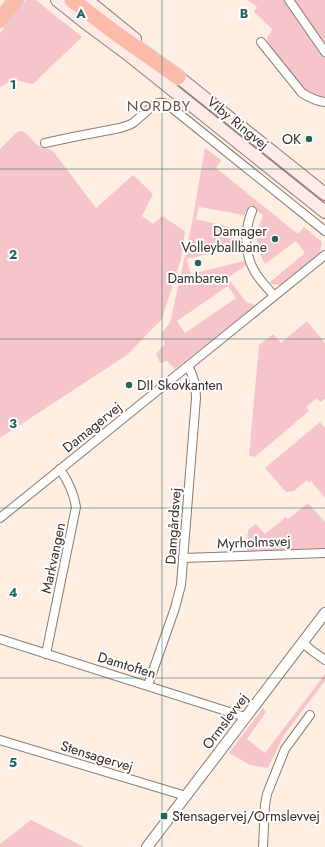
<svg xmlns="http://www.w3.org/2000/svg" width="325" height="847" viewBox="0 0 325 847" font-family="Jost,sans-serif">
<rect width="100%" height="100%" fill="#ffeee2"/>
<g fill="#f6c5cb" fill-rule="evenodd">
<polygon points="26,0 36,0 82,37 33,84 14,80 0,87 0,33"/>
<polygon points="66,0 183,86 325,200 325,206"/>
<path d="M247,0H325V97C314,96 312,96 303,88L269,47L267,38L271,32L272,29L254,12L257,7Z"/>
<polygon points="22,131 26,133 37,145 53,151 96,208 133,175 153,194 142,216 153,224 162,216 185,231 181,259 162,319 127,355 0,438 0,149 17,132"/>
<path d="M205,148L221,160V161L216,168L298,234L304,227L322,242L320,254L280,285L271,284L270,282L305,253L296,241L265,264C255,245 255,234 263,215L250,206L244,215L199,207L196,219L241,230L240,246L187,259L191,274L244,261L246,265L228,278L246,302L252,304L255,306L175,369L167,361L160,363L156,354L165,344L161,334L170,323L191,228ZM228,286L236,298L185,333L177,321Z"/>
<polygon points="307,321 325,343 325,399 320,402 317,398 306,407 309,411 255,457 249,455 259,345 273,334 281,343"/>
<polygon points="320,422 325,428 325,498 311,481 309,483 307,480 294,491 286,492 265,468"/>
<polygon points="308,503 325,522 325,548 247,551 248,530 256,524 265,534 286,517 288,519"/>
<polygon points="325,674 325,681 284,735 268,768 250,765 229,753 263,708 266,712 247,739 265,753"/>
<polygon points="31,820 84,847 0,847 0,844"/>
</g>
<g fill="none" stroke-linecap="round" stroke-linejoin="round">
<defs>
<g id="minor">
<polyline points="289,0 325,52"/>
<path d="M261,42L302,93C310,98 316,101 325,102"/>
<path d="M45,143L73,137L120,128L129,125L133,123L155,104C159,102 162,102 167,104L325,231"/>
<path d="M252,211C244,231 244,253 255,272C260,281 268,288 274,296"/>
<polyline points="0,518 325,255"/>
<polyline points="183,558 325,553"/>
<polyline points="0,639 245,717"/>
<polyline points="302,642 311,650 325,660"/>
<path d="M46,654L76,507C74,493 68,481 60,469"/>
<path d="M148,685L175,608L181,585L196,398C196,385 194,377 188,366"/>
<polyline points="0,740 186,796"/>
<polyline points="263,847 265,805 267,794 285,749 310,715"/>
</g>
<polyline id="tertiary" points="147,847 325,613"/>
<g id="secondary">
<polyline points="57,0 87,24 130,56 325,212"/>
<polyline points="87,0 135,39"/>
<polyline points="171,71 325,194"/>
</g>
<g id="motorway">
<polyline points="72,0 114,32 178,77"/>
<polyline points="0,20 16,0"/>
</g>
</defs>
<use href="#minor" stroke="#8b7c71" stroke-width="10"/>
<use href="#tertiary" stroke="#8b7c71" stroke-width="12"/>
<use href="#secondary" stroke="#8b7c71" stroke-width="14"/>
<use href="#motorway" stroke="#d7d5d4" stroke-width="17"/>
<use href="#minor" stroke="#fff" stroke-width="8"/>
<use href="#tertiary" stroke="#fff" stroke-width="10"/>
<use href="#secondary" stroke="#feeae6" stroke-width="12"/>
<use href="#motorway" stroke="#fcbaaa" stroke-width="15"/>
</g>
<path fill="none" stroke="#216658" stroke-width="1" stroke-opacity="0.55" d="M162,0V847M0,169H325M0,339H325M0,508H325M0,678H325"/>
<g fill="#216658" stroke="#fff" stroke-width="1.5">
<circle cx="309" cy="139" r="4"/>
<circle cx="275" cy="239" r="4"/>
<circle cx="198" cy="263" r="4"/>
<circle cx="129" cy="385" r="4"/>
<rect x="160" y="812" width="8" height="8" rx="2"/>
</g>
<g text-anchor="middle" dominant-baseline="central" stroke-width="4" stroke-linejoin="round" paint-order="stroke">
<g font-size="14" fill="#352e2a" stroke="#fff">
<text transform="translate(238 123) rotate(39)">Viby Ringvej</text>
<text transform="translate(92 427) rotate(-39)">Damagervej</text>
<text transform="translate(173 526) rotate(-86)">Damgårdsvej</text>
<text transform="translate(254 542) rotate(-2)">Myrholmsvej</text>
<text transform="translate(53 558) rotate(-78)">Markvangen</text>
<text transform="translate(127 665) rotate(17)">Damtoften</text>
<text transform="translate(225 721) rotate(-53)">Ormslevvej</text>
<text transform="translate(97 756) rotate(17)">Stensagervej</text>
</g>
<g font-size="14" fill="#352e2a" stroke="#fff" text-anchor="end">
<text x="301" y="139">OK</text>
<text x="267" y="231">Damager<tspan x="267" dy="16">Volleyballbane</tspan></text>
<text x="198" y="278" text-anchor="middle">Dambaren</text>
<text x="137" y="385" text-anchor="start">DII Skovkanten</text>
<text x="172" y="816" text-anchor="start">Stensagervej/Ormslevvej</text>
</g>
<g font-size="15" letter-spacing="1" fill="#615349" stroke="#fff">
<text x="159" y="106">NORDBY</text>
</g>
</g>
<g font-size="13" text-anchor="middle" font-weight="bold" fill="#216658" stroke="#fff" stroke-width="4" stroke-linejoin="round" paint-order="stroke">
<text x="81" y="18">A</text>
<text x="244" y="18">B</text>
<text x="13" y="89">1</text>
<text x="13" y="259">2</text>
<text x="13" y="428">3</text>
<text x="13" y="597">4</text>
<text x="13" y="767">5</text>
</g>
</svg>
